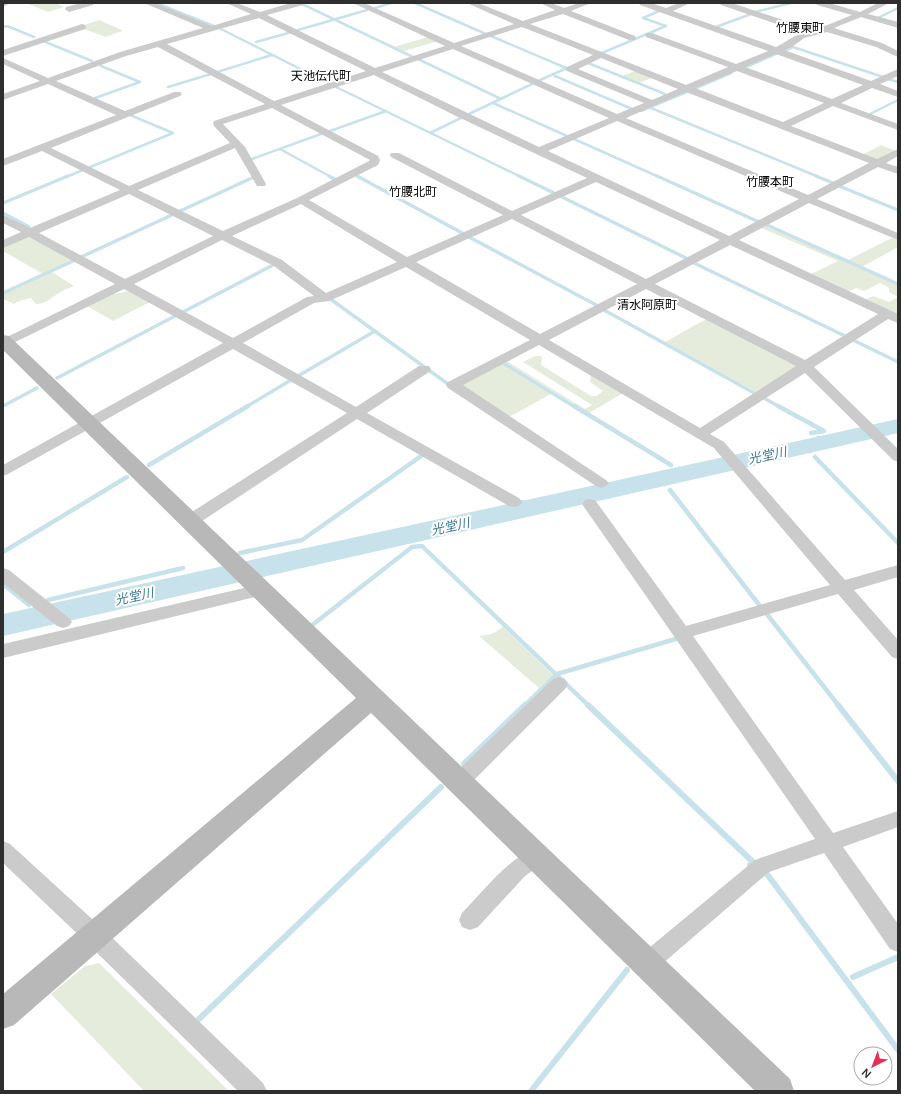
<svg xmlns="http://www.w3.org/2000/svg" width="901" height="1094" viewBox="0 0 901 1094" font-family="Manrope,'Noto Sans JP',sans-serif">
<rect width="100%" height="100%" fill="#fff"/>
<g fill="#e6ecdc">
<polygon points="26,3 55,3 64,7 48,12"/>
<polygon points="99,20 122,30 122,31 106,37 81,28 86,26 84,25"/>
<polygon points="428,37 438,41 404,51 394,47"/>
<polygon points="637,70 654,77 639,83 622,76"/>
<polygon points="881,145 896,151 878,160 862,155"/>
<polygon points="763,225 898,285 898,297 889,292 889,288 880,283 864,291 856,288 847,292 809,275 838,261 759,227"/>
<polygon points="31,236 73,260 43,274 3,251 3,246"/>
<polygon points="894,237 898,238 898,247 862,267 848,260"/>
<path d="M52,272L74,286C69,288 63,290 59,293C51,298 46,304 36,304L31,298L19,301L14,304L3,299V294Z"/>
<polygon points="130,291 150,302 113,321 87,306 109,295"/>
<polygon points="873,296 889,302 898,297 898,317 864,300"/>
<polygon points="708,318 799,365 758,393 665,342"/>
<polygon points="537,344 625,392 589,413 503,361 505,360 585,409 592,405 523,362 535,356 541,356 542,358 541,365 591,396 597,396 603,391 590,382 591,376"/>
<polygon points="500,363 551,394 507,418 460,384"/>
<polygon points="503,627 553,675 539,688 479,636 492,634"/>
<polygon points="99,963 229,1091 144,1091 51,994 85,966"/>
</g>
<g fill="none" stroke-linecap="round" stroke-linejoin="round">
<g stroke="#c8e2eb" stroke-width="2.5">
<polyline points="156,3 214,26"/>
<polyline points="415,3 486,34"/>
<polyline points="302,4 413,57"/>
<polyline points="375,8 391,3"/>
<polyline points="755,12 791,3"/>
<polyline points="878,18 898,8"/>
<polyline points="3,27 7,26 34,37"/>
<polyline points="716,27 751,14"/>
<polyline points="219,28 330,84"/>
<polyline points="298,30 367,10"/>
<polyline points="491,36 566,68"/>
<polyline points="43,41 92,61"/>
<polyline points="256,42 292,32"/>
<polyline points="782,52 793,47 883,77"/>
<polyline points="602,53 666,26 643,18 659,11"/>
<polyline points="418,59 501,99"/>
<polyline points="588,63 665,94"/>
<polyline points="744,68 778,53"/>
<polyline points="217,72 272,55"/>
<polyline points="555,76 632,109"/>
<polyline points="888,79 898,82"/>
<polyline points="538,81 567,68"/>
<polyline points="334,86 521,177"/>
<polyline points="168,87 211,74"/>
<polyline points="694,89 731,73"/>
<polyline points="95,98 140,82 101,66"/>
<polyline points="493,103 567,136"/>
<polyline points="651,108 819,177"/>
<polyline points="641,111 689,91"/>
<polyline points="870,114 898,100"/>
<polyline points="467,115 532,84"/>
<polyline points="330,131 386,111"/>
<polyline points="430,133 461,118"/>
<polyline points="574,139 659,177"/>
<polyline points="280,149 331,177"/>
<polyline points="252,159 321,134"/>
<polyline points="88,168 173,133 130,115"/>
<polyline points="355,175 359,177"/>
<polyline points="66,177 83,170"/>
</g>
<g stroke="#c8e2eb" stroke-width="3.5">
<polyline points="329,176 336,180"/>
<polyline points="357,176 464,234"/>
<polyline points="519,176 554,193"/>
<polyline points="657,176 759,222"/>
<polyline points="816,176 833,183"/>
<polyline points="839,186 898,210"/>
<polyline points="560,196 686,258"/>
<polyline points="3,203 68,176"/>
<polyline points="178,212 254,177"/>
<polyline points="3,213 29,227"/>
<polyline points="767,225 898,284"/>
<polyline points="469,237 598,306"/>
<polyline points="81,257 174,214"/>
<polyline points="694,263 845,336"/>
<polyline points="3,293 73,261"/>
<polyline points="329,298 448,384 451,383"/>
<polyline points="604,310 756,394"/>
<polyline points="183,312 275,264"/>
<polyline points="853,340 898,362"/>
<polyline points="503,363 575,407"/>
<polyline points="298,376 375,331"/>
<polyline points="57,378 175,316"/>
<polyline points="762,397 780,407"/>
<polyline points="3,406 37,388"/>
<polyline points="246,407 291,380"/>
</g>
<g stroke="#c8e2eb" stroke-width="4.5">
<polyline points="574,406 671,465"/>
<polyline points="778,406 824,431 811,433"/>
<polyline points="818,438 823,443"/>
<polyline points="806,447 810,451"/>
<polyline points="815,457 898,543"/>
<polyline points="149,465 248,406"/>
<polyline points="679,469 686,474"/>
<polyline points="661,479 665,484"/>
<polyline points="670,490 760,606"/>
<polyline points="522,502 533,508"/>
<polyline points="3,552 127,477"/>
<polyline points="240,553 302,540 424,454"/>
<polyline points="3,584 29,605"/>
<polyline points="48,600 183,568"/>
<polyline points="34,609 41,616"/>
<polyline points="766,613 839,706"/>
<polyline points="311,626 412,547 422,546 589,706"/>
<polyline points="524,706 557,674 679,638"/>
</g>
<g stroke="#c8e2eb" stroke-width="6">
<polyline points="588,705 753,862 750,865"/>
<polyline points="838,705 898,781"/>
<polyline points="464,764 525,705"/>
<polyline points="767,874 898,1050"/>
<polyline points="853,977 898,957"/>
<polyline points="198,1020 441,787"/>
<polyline points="531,1091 627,970"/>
</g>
<polygon fill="#c8e2eb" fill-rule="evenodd" points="898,419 898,433 3,636 3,614"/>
<g fill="#cbcbcb" fill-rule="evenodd">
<polygon points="3,3 10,3 3,7"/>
<polygon points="81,3 94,3 93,5 69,12 65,9 66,7"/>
<path d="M144,3H155L212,26L251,14L226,3H237L260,12L291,3H304L303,5L267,15L375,68L445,46L353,3H364L454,43L514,24L467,3H478L523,21L555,10L540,3H551L564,8L579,3H591L571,11L635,36L636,38L635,40H629L563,14L530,24L686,85L728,67L646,37L645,35L646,33H652L736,64L768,51L640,5L639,3H651L666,8L679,3H690L673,11L776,47C785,43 794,35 803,33L721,5L720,3H732L813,30C826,26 839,20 852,15L817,5L816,3H829L860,12L878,3H889L868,14L898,22V28L861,17L834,28L882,43L898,51V57L876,47L827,32L804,38L792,47L784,50L871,81L898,69V76L880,84L898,91V97L872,88L841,103L898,124V130L833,106L791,126L877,159L898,149V156L886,163L898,167V174L878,167L817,199L898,233V240L809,203L739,240L898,314V323L888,319L814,367L898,449V462L893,460L805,373L710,434L724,442L845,580L898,565V577L854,590L898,640V659L892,657L838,594L693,636L833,833L898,811V827L843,847L898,924V952L890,949L824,853L769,872L654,971L646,974L638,971L635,964L638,957L755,860L815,839L582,504L585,500L590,499L595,500L686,626L830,585L714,448L539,345L463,385L606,480L609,483L606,486L601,488L596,486L448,388L446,385L448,382L530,340L406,267L329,301L314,303L243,343L356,407L419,366H429L431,369L429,372L367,413L519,498L522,502L519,506L514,507L509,506L357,419L196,525L190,526L184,525L182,521L184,517L347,413L233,349L8,474L3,476V465L223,343L124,289L3,348V339L115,284L29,237L3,248V240L21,232L3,223V215L30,228L120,190L42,151L3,166V159L116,115L48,84L3,100V94L40,81L3,64V58L48,78L120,52L203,28ZM259,18L366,71L274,101L167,44ZM522,27L593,55L567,67L565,69L567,71L644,103L617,114L461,46ZM158,47L265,104L214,121L213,123L214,126L230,143L129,186L51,148L180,96L182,94L180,92H174L125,111L56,81L126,56ZM453,49L609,118L539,147L382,72ZM776,54L863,85L832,99L745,67ZM601,58L678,89L652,100L578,69ZM737,71L824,103L783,122L695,88ZM374,75L458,117L587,178L512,211L399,153H391L390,155L391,157L503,215L407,257L309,200L378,165L380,160L378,156L281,105ZM686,92L869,163L808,195L626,118ZM272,108L370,160L369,161L297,198L223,231L138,190L235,148L257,186H265L266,184L245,147L223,124ZM617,121L799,199L729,236L548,151ZM596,182L720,240L646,279L521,215ZM129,194L213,236L125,279L39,233ZM301,204L397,262L326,293L282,260L232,236ZM512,219L637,284L540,334L416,262ZM222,240L274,266L314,296L307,297L233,338L134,284ZM730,245L878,314L805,360L655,284ZM646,289L796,366L700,428L549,340Z"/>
<polygon points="82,24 85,25 86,27 85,29 3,56 3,50"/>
<polygon points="3,568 9,570 69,618 72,622 69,626 63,628 57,626 3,583"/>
<polygon points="261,584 267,586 269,590 267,594 3,658 3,644"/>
<polygon points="559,677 565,679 568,684 565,689 466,788 459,790 452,788 449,782 452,776 553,679"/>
<polygon points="3,841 10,844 103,929 263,1083 267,1091 238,1091 87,943 3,863"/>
<path d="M536,848L543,851L546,857L543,863L525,876L478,927L470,930L462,927L459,920L462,913C483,892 508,858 536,848Z"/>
</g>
<polygon fill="#b8b8b8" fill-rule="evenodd" points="3,335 9,336 790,1079 794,1091 755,1091 371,713 14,1025 3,1029 3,994 356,698 3,350"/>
</g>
<g text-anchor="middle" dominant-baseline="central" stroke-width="4" stroke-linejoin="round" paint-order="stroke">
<g font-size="12" fill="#000" stroke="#fff">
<text x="800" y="27">竹腰東町</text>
<text x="321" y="75">天池伝代町</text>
<text x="770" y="181">竹腰本町</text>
<text x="413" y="191">竹腰北町</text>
<text x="647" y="304">清水阿原町</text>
</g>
<g font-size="13" font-style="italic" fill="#3c7b90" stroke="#fff">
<text transform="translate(767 455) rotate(-12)">光堂川</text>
<text transform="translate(450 526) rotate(-12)">光堂川</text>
<text transform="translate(134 596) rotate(-12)">光堂川</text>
</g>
</g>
<rect width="901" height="1094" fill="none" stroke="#2e2e2e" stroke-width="8"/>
<g transform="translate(873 1066) rotate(222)"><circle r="19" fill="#ffffff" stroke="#ababab"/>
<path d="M0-3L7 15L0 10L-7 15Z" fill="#e53056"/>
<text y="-6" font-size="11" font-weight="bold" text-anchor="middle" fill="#2e2e2e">N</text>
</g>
</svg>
